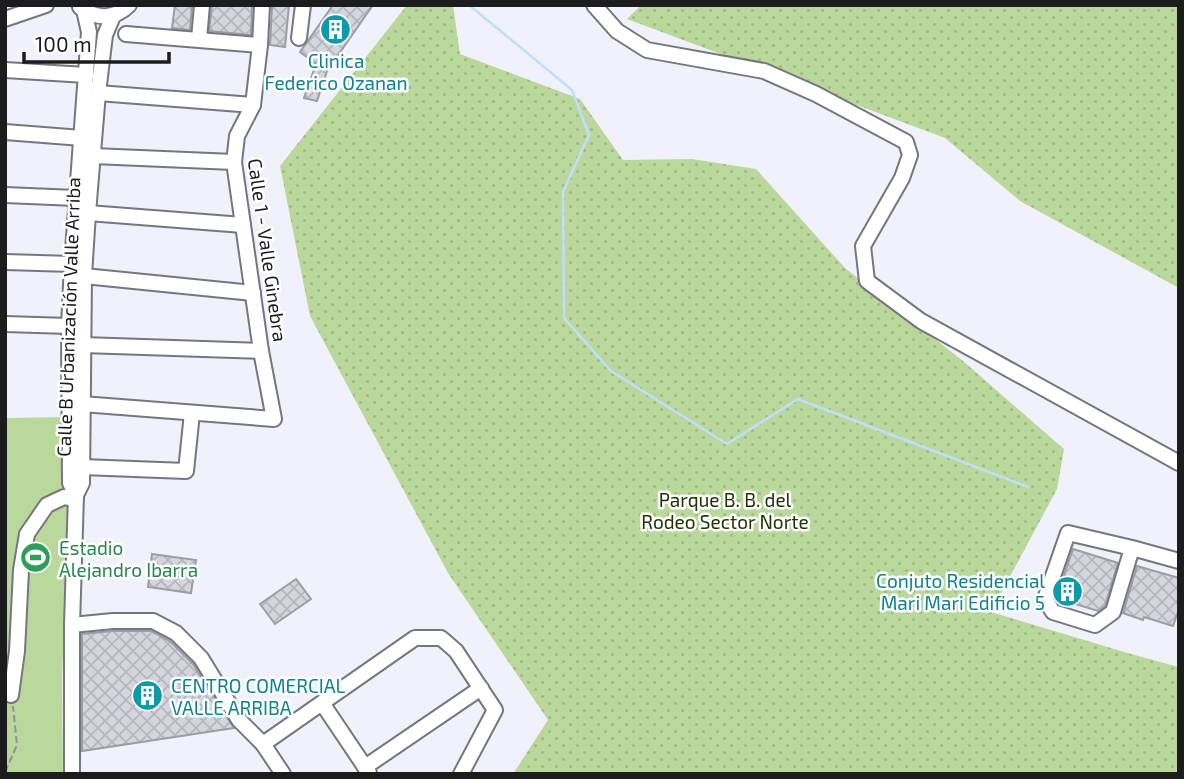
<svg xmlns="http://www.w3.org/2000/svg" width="1184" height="779" viewBox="0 0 1184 779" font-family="'Exo 2',sans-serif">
<defs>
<pattern id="park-dots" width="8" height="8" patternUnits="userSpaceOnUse" patternTransform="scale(1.75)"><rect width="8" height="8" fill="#bbd89c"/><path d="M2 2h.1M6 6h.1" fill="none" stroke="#a0b986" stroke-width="1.8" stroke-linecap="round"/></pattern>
<pattern id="building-cross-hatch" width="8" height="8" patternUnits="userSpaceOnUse" patternTransform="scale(1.75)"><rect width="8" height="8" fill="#d5d5de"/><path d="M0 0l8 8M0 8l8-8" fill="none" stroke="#b6b6be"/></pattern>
</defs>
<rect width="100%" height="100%" fill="#f0f1fa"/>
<polygon fill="#bbd89c" points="70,417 69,515 62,677 63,774 5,774 5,418"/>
<g fill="url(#park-dots)">
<polygon points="407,5 453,5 460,54 580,99 623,160 692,159 756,169 845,268 963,361 1064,449 1057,489 991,612 1131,654 1179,667 1179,774 513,774 548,720 448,573 310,316 280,166"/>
<polygon points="641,5 1179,5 1179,288 1020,201 945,138 627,19"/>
</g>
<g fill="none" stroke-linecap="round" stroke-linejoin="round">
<polyline stroke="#bedffc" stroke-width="2.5" points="469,5 572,90 589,135 563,192 564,318 611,371 727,444 798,399 1028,487"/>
</g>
<g fill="url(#building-cross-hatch)" stroke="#9c9da5" stroke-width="2">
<polygon points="175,5 192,5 190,30 172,28"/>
<polygon points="212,5 252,5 251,35 209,31"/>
<polygon points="272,5 289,5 285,47 270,45"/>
<polygon points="333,5 373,5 327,71 317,101 304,98 316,64 300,52"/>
<polygon points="1073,549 1118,563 1105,606 1098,611 1056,598"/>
<polygon points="152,554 196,560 191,593 148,587"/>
<polygon points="1137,566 1179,578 1179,609 1173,626 1144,617 1143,620 1123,613"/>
<polygon points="296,579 311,599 275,624 260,604"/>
<polygon points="113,631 151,631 170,641 193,664 234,728 82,751 82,634"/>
</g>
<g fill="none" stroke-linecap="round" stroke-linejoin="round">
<defs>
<g id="minor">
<polyline points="594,5 617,31 647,50 764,71 816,94 906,142 910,155 902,178 863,246 867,281 921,321 1179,463"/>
<path d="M80,7C96,20 115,19 129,5"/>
<polyline points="5,19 46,5"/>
<polyline points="126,34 260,45"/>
<polyline points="299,38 303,5"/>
<polyline points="199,39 202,5"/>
<polyline points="5,70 86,75"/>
<polyline points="98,93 253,105"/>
<polyline points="5,132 82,138"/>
<polyline points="93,156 234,162"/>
<polyline points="5,195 76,198"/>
<polyline points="88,213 243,225"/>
<polyline points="5,262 72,264"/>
<polyline points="84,276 253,293"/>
<polyline points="5,324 69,326"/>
<polyline points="83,345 261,351"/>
<polyline points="82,404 274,419 261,351 234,162 237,136 253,105 260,45 262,5"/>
<polyline points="82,467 186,471 192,413"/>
<polyline points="76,495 70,483 69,326 72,264 89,32 84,10"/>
<polyline points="1132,548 1113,612 1095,625 1053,612 1045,599 1068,533 1132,548 1179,561"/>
<polyline points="72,625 113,621 153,621 176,633 201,658 239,720 263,744 283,774"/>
<polyline points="11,695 17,651 21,570 27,534 47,505 64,497 76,499"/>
<polyline points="322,703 369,773"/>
<polyline points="263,744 415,638 441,638 456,651 495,710 461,774"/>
<polyline points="365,767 481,688"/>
<polyline points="72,774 72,625 76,495 82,483 84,276 88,213 98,93 105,35 113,16"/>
</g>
</defs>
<use href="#minor" stroke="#76767e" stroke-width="18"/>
<polyline stroke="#909197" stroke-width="2" stroke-dasharray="7 3.5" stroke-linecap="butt" points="5,772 17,745 13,706"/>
<use href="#minor" stroke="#fff" stroke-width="14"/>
</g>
<defs>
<symbol id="building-disc" viewBox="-11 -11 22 22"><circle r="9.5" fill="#0f9aa8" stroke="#fff"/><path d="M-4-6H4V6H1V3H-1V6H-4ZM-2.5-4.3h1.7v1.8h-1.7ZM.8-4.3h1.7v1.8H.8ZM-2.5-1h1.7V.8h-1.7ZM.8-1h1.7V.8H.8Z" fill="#fff"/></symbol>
<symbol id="stadium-disc" viewBox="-11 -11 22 22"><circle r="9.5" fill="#2e9e5b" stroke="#fff"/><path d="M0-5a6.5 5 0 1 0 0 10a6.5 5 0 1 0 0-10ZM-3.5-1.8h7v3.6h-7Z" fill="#fff"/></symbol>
</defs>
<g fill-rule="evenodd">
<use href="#building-disc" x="318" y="12" width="35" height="35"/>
<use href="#stadium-disc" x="18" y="540" width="35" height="35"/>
<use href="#building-disc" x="1050" y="574" width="35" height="35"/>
<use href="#building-disc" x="130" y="678" width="35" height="35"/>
</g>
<g text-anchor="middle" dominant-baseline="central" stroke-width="5" stroke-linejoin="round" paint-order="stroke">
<g font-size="19" fill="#0d838f" stroke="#fff">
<text x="336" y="60">Clinica<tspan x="336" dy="22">Federico Ozanan</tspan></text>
<text x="1045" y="580" text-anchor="end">Conjuto Residencial<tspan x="1045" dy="22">Mari Mari Edificio 5</tspan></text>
<text x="171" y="685" text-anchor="start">CENTRO COMERCIAL<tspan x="171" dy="22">VALLE ARRIBA</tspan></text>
</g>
<g font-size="19" fill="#1c1c1f" stroke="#fff">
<text transform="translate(268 250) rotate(82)">Calle 1 - Valle Ginebra</text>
<text transform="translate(68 317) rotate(-88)">Calle B Urbanización Valle Arriba</text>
</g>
<g font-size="19" fill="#213205" stroke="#fff">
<text x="725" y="499">Parque B. B. del<tspan x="725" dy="22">Rodeo Sector Norte</tspan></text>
</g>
<g font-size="19" fill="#27864d" stroke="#fff" text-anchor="start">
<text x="59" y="547">Estadio<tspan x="59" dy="22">Alejandro Ibarra</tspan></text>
</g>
</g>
<rect width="1184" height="779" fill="none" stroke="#1c1c1f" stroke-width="14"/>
<path d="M24 52v10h145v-10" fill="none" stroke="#1c1c1f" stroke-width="3.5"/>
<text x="35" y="52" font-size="21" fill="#1c1c1f" stroke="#ffffff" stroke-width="5" paint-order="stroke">100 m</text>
</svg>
